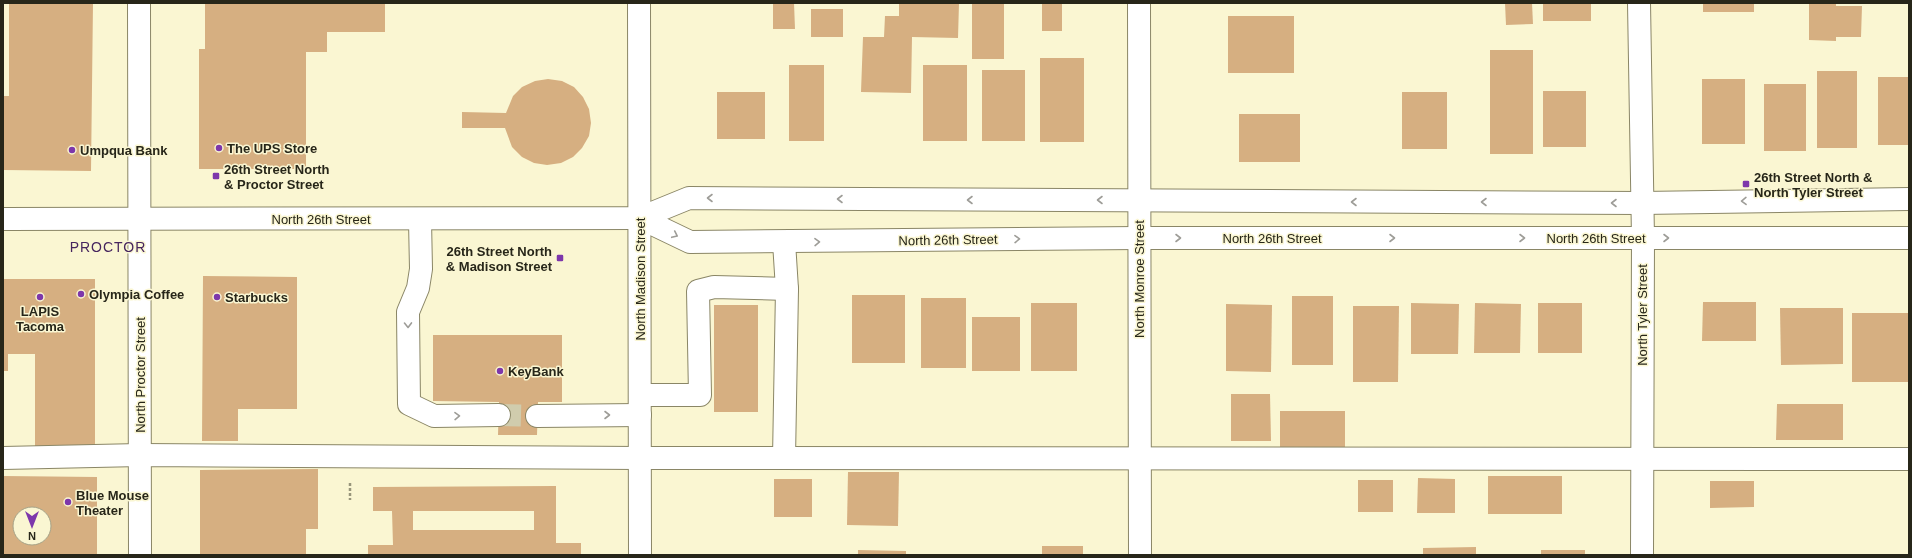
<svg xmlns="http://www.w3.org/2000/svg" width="1912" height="558" viewBox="0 0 1912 558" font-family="Helvetica,sans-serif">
<rect width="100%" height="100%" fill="#faf6d2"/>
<g fill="#d6af81" fill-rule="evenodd">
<polygon points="9,3 93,3 91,171 3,170 3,96 9,96"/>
<polygon points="205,3 385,3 385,32 327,32 327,52 306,52 306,169 199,169 199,49 205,49"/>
<polygon points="773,3 794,3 795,29 773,29"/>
<polygon points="899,3 959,3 958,38 912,37 911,93 861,92 863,37 884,37 885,16 899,16"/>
<rect x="972" y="3" width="32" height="56"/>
<rect x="1042" y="3" width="20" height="28"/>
<polygon points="1505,3 1532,3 1533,24 1506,25"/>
<rect x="1543" y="3" width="48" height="18"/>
<rect x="1703" y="3" width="51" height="9"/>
<polygon points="1809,3 1836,3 1836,6 1862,6 1861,37 1836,37 1836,41 1809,40"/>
<rect x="811" y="9" width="32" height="28"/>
<rect x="1228" y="16" width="66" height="57"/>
<rect x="1490" y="50" width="43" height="104"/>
<rect x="1040" y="58" width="44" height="84"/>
<rect x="789" y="65" width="35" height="76"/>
<rect x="923" y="65" width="44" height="76"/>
<rect x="982" y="70" width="43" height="71"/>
<rect x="1817" y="71" width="40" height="77"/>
<rect x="1878" y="77" width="31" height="68"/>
<polygon points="548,79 562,81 574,87 583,97 589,109 591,123 589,136 582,148 573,157 561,163 547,165 534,163 522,157 512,147 505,128 462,128 462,112 506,113 513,96 522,87 535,81"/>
<rect x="1702" y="79" width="43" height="65"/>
<rect x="1764" y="84" width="42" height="67"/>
<rect x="1543" y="91" width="43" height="56"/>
<rect x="717" y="92" width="48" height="47"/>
<rect x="1402" y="92" width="45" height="57"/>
<rect x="1239" y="114" width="61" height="48"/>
<polygon points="203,276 297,277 297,409 238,409 238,441 202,441"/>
<polygon points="3,279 95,279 95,454 35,454 35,354 8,354 8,371 3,371"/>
<rect x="852" y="295" width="53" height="68"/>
<rect x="1292" y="296" width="41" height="69"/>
<rect x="921" y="298" width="45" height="70"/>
<polygon points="1703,302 1756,302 1756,341 1702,341"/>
<rect x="1031" y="303" width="46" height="68"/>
<polygon points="1411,303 1459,304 1458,354 1411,354"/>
<polygon points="1475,303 1521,304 1520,353 1474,353"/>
<rect x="1538" y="303" width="44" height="50"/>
<polygon points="1226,304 1272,305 1271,372 1226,371"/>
<rect x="714" y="305" width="44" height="107"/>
<polygon points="1353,306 1399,306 1398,382 1353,382"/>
<polygon points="1780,308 1843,308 1843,364 1781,365"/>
<rect x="1852" y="313" width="56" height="69"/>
<rect x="972" y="317" width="48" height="54"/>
<polygon points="433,335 562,335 562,402 538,402 537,435 498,435 499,402 433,401"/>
<polygon points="1231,394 1270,394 1271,441 1231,441"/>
<polygon points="1777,404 1843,404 1843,440 1776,440"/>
<polygon points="1280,411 1345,411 1345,447 1280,448"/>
<polygon points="318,469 318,529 306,529 306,555 200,555 200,470"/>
<polygon points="848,472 899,472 898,526 847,525"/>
<path d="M3,476L97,477V555H3ZM20,514H44V538H20Z"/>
<rect x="1488" y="476" width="74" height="38"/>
<polygon points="1418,478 1455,479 1455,513 1417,513"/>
<rect x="774" y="479" width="38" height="38"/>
<rect x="1358" y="480" width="35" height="32"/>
<polygon points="1710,481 1754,481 1754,507 1710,508"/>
<path d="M556,486V543H581V555H368V545H393L392,511H373V487ZM413,511H534V530H413Z"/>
<rect x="1042" y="546" width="41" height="9"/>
<polygon points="1476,547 1476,555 1423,555 1423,548"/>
<polygon points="858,550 906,551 906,555 858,555"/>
<rect x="1541" y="550" width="44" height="5"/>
</g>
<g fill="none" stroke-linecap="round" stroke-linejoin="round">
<polyline stroke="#d0ccad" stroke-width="22" stroke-dasharray="22 11" stroke-linecap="butt" points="499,415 537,416"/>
<defs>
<g id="minor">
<polyline points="139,3 140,555"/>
<polyline points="639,3 640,555"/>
<polyline points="1139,3 1140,555"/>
<polyline points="1639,3 1643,238 1642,555"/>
<polyline points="640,218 690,242 1139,238 1909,238"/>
<polyline points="3,219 640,218 689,198 1642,203 1909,199"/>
<polyline points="420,220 421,269 418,288 408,312 409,404 434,416 499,415"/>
<polyline points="640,395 700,395 698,291 714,287 787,289"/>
<polyline points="537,416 640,415"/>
<polyline points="3,458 140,455 640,458 1909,459"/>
<polyline points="784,458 787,289 784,242"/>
</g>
</defs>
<use href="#minor" stroke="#8a8666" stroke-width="24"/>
<polyline stroke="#97957b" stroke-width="2.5" stroke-dasharray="3 2" stroke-linecap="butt" points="350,483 350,500"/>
<use href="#minor" stroke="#fff" stroke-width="22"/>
</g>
<defs><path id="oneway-chevron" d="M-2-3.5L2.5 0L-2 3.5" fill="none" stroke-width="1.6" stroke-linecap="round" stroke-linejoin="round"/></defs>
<g stroke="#9e9d98">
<use href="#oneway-chevron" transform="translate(710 198) rotate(-180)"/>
<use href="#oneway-chevron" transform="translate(840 199) rotate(-180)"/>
<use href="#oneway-chevron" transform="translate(970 200) rotate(-180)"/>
<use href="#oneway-chevron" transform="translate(1100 200) rotate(-180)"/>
<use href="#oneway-chevron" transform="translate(1744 201) rotate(179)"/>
<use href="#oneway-chevron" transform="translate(1354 202) rotate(-180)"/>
<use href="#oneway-chevron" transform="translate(1484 202) rotate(-180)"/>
<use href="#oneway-chevron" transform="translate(1614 203) rotate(-180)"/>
<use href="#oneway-chevron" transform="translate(675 235) rotate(25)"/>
<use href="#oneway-chevron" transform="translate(1178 238)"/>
<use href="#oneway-chevron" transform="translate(1392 238)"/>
<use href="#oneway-chevron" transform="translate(1522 238)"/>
<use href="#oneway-chevron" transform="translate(1666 238)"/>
<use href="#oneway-chevron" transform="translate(1017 239) rotate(-1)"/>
<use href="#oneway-chevron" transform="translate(817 242) rotate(-1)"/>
<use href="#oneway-chevron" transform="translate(408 325) rotate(89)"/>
<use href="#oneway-chevron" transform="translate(607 415)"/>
<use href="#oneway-chevron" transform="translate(457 416) rotate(-1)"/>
</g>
<g fill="#7d37ab" stroke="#faf6d2" stroke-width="1.5">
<circle cx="219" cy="148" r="4"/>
<circle cx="72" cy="150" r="4"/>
<rect x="212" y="172" width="8" height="8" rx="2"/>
<rect x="1742" y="180" width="8" height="8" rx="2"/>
<rect x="556" y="254" width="8" height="8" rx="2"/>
<circle cx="81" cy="294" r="4"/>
<circle cx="40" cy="297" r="4"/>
<circle cx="217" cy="297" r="4"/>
<circle cx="500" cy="371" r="4"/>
<circle cx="68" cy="502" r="4"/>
</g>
<g text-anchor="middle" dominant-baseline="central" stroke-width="3" stroke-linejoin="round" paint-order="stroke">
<g font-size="13" font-weight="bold" fill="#272619" stroke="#faf6d2" text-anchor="start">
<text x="227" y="148">The UPS Store</text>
<text x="80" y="150">Umpqua Bank</text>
<text x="224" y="169">26th Street North<tspan x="224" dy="15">&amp; Proctor Street</tspan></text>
<text x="1754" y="177">26th Street North &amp;<tspan x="1754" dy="15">North Tyler Street</tspan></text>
<text x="552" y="251" text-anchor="end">26th Street North<tspan x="552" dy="15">&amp; Madison Street</tspan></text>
<text x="89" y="294">Olympia Coffee</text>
<text x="225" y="297">Starbucks</text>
<text x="40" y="311" text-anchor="middle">LAPIS<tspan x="40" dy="15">Tacoma</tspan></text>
<text x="508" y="371">KeyBank</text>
<text x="76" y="495">Blue Mouse<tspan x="76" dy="15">Theater</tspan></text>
</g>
<g font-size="13" fill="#272619" stroke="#faf6d2">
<text x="321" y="219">North 26th Street</text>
<text x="1272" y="238">North 26th Street</text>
<text x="1596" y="238">North 26th Street</text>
<text transform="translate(948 240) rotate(-1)">North 26th Street</text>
<text transform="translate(640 279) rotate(-90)">North Madison Street</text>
<text transform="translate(1139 279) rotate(-90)">North Monroe Street</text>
<text transform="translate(1642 315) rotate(-90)">North Tyler Street</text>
<text transform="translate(140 375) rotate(-90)">North Proctor Street</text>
</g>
<g font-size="14" letter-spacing="1" fill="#46255e" stroke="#faf6d2">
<text x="108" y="247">PROCTOR</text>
</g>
</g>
<rect width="1912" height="558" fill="none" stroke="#272619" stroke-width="8"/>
<g transform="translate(32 526) rotate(180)"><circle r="19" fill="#faf6d2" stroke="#a6a388"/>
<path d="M0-3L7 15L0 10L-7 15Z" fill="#7d37ab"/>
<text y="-6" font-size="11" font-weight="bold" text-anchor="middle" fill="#272619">N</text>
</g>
</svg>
